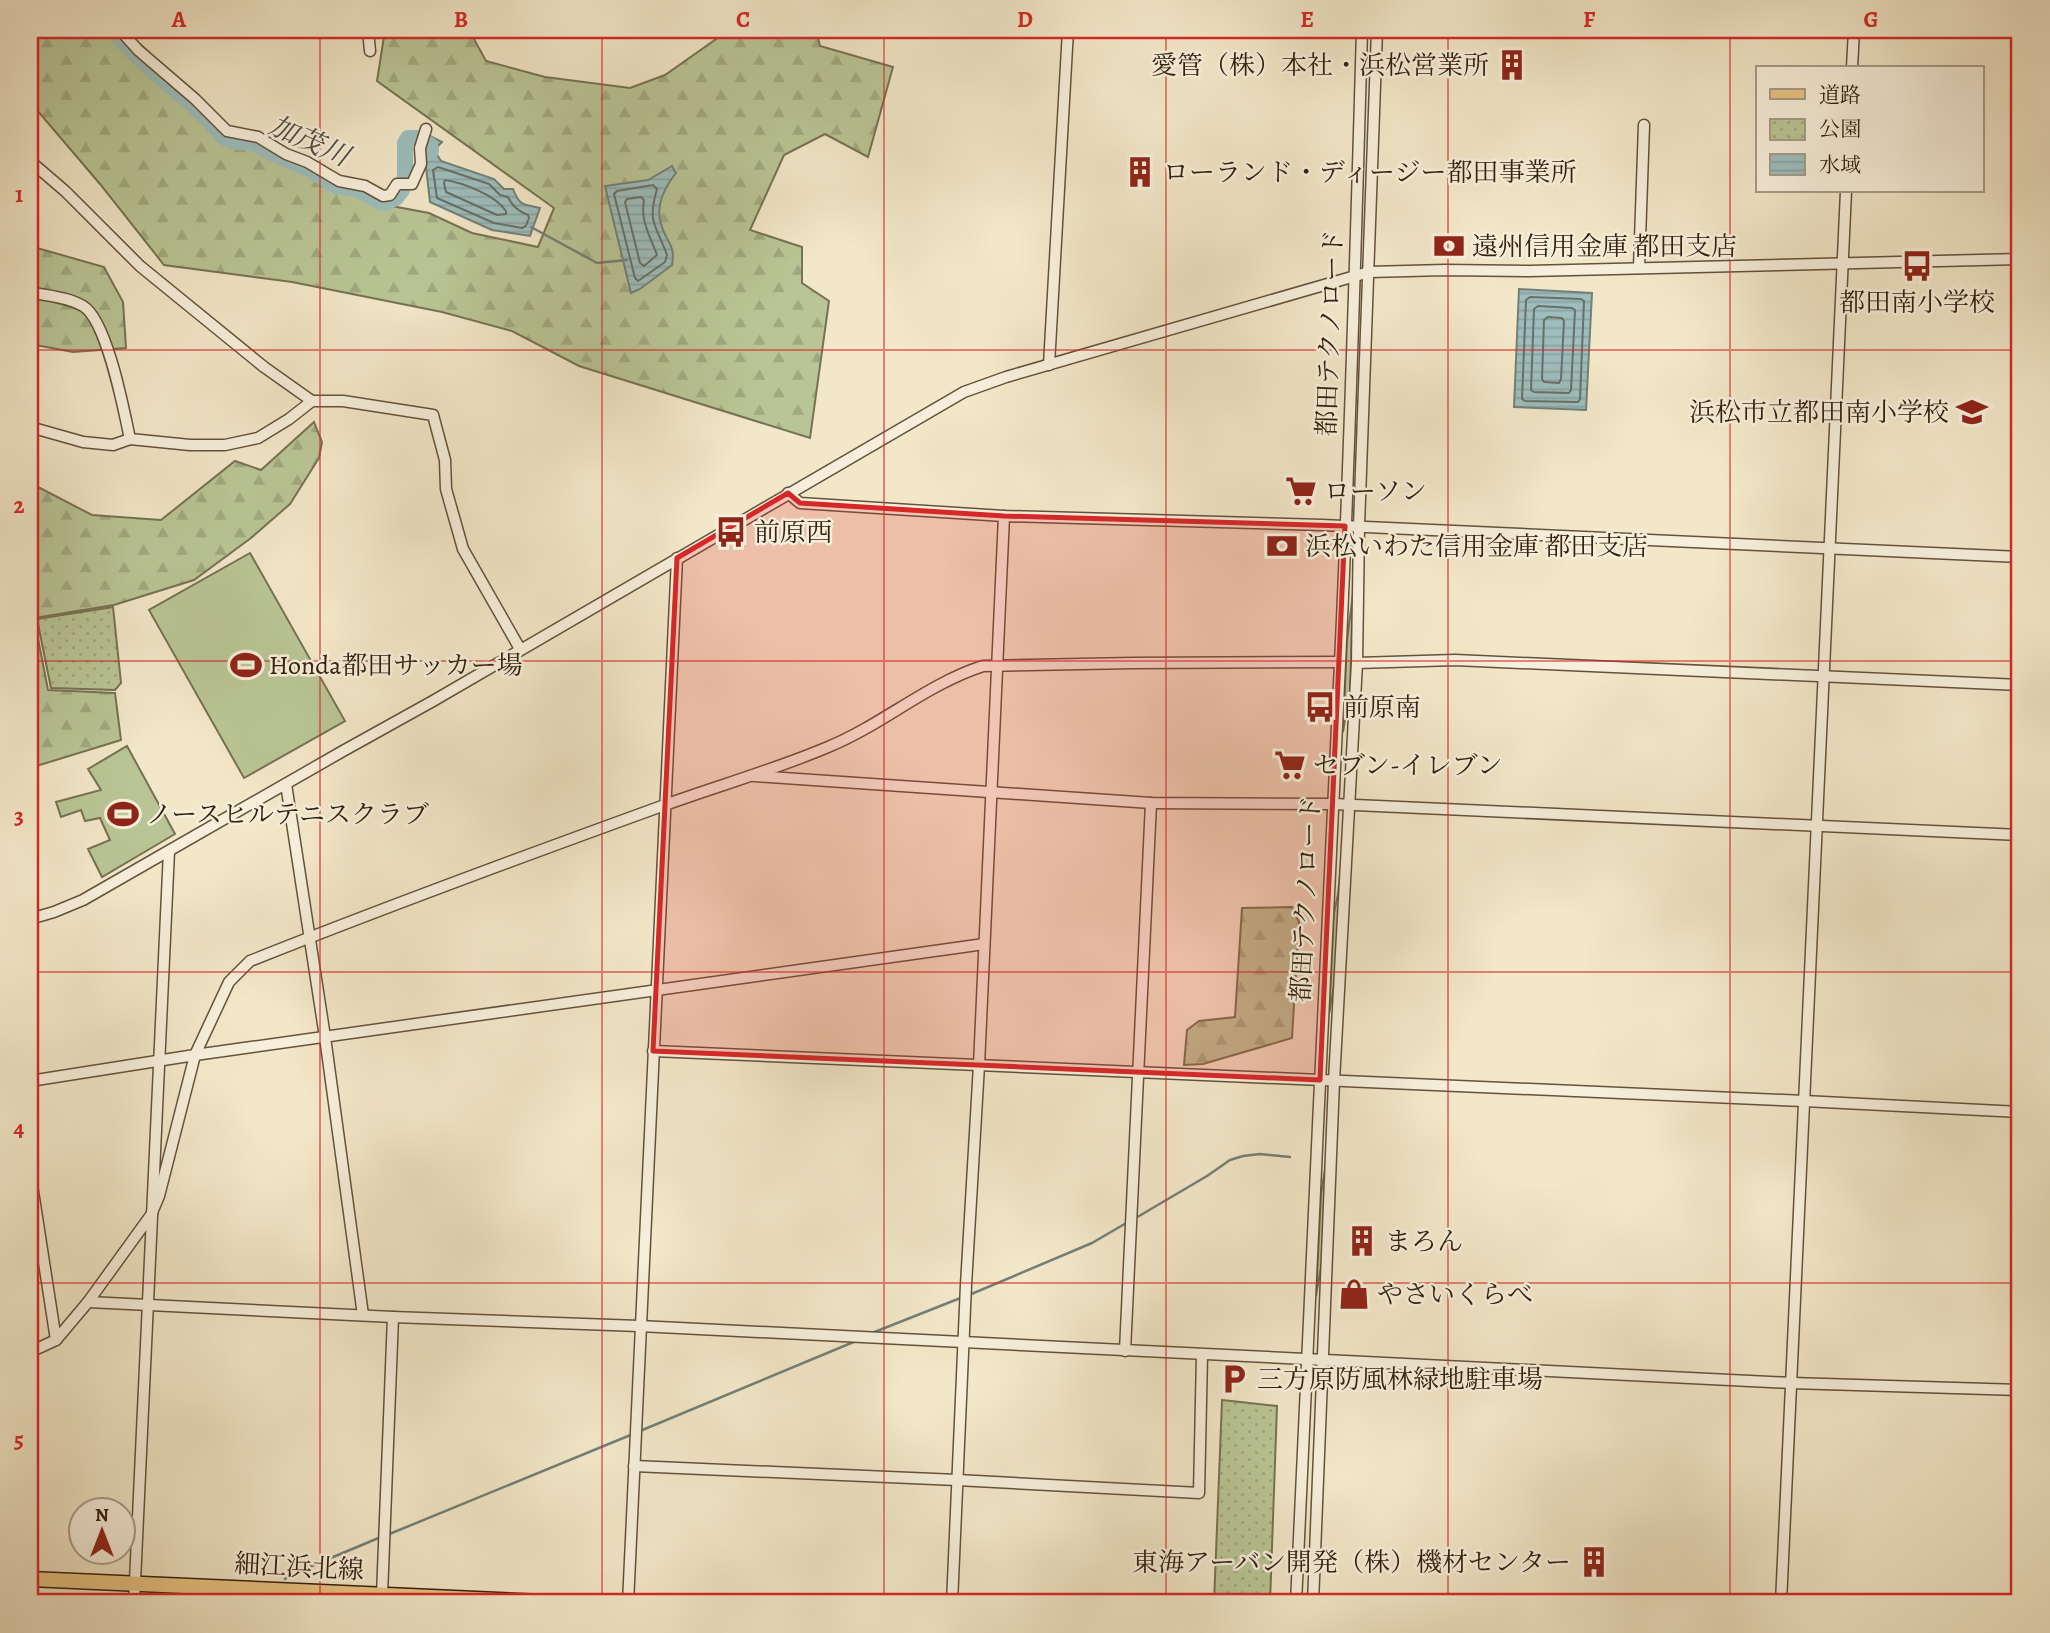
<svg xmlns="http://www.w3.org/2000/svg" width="2050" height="1633" viewBox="0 0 2050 1633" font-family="Alegreya,'Noto Serif JP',serif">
<defs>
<pattern id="forest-firs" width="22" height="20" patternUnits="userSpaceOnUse" patternTransform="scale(1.75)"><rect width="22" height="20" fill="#b9c596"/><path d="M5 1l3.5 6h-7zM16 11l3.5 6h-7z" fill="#a0a980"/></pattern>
<pattern id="park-dots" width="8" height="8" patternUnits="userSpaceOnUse" patternTransform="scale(1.75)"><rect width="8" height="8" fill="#b9c596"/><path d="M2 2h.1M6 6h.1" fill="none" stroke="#a0a980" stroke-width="1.8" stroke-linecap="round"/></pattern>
<pattern id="water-rules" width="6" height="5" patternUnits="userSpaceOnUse" patternTransform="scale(1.75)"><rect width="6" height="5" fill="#9dbebd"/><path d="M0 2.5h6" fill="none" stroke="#88a3a1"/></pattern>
</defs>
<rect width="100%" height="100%" fill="#f2e7c8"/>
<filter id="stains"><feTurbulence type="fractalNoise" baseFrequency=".00286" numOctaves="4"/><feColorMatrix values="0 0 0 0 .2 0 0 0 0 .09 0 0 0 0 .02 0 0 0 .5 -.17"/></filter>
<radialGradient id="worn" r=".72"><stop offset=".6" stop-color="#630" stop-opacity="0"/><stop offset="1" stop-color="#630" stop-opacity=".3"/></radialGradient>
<g fill="#b9c596" stroke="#767252" stroke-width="2">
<polygon points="250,553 345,721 244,778 149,610"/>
<polygon points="1353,593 1350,691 1343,732 1347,641"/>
<polygon points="127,746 175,834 102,877 88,849 110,840 100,818 85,821 81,810 61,817 56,802 101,790 88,769"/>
<polygon points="1342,857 1337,969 1329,1014 1334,913 1338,894"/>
<polygon points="1327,1157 1324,1250 1316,1296 1321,1194"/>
</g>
<g fill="url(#forest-firs)" stroke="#767252" stroke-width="2">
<polygon points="30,30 125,30 230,128 339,186 381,204 429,213 472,233 538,247 554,208 377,81 385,30 469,30 486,61 545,77 630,88 665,75 729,30 816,30 820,46 893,67 868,157 825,134 784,155 750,230 802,247 802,283 829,301 810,438 579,366 512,331 442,312 292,282 164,265 100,184 30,102"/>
<polygon points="30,246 104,267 123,302 126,348 73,352 30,344"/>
<polygon points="314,422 322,442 319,458 290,504 251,538 194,580 114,605 34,618 48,690 115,693 121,740 30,768 30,476 36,486 92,515 161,520 235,461 261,470"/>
<polygon points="1292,907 1299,922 1292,1038 1203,1064 1184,1065 1187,1030 1199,1021 1235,1017 1242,908"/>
</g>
<g fill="url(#park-dots)" stroke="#767252" stroke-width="2">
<polygon points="113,607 121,683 115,690 51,688 37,619"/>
<polygon points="1222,1400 1277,1406 1270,1603 1214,1603"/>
</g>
<g fill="url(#water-rules)" stroke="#737f77" stroke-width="2">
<path d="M428,135L442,142L434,150L441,161L494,179L504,189H513C520,207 524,204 540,208L530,236L492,230L430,202L424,149Z"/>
<path d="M672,166L676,173C665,187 655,205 661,224C666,242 676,245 672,265L640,289L631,293L605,186L648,180Z"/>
<polygon points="1519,289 1592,293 1586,410 1514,407"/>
</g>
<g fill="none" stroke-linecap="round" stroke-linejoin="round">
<g stroke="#686f66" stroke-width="2">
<path d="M438,167L489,184L500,195L508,197C512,206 519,212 528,215L529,218L526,226L522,228L494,223L437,198L433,170Z"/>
<path d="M445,180C464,183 495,195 506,211V214L497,215L446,192L444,183Z"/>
<path d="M653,185L657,189C647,224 656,224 667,255L665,262L638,281L635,278L614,194L617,191Z"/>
<path d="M641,197L644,200C640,220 650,236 657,255L644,266L640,263L625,202L627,199Z"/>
<polygon points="1530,297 1581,299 1584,301 1580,399 1578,402 1525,401 1522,399 1526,300"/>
<polygon points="1538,306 1572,308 1575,310 1571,390 1569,393 1534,392 1531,390 1534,309"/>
<polygon points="1548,317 1562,318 1564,321 1561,379 1559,383 1544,382 1542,379 1544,320"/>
</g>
<g stroke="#737f77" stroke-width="2.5">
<polyline points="531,227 597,263 627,260"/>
<polyline points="1134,1219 1207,1176 1230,1160 1243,1156 1260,1154 1290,1157"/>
<polyline points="969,1295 1092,1243 1128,1222"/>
<polyline points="872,1333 963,1297"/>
<polyline points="640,1431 856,1341"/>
<polyline points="387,1535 633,1434"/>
<polyline points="285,1579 290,1575 381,1537"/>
<polyline points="274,1603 275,1602"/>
</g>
<path stroke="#9dbebd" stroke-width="16" d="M113,30C144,70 191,97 223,137L233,141L253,143L280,157L309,169L336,186L358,190L380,202L385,203L396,198L402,190L405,181V143L408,138H419L430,145L431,151"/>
<defs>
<g id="minor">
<polyline points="120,30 138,50 195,99 227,131 258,137 286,154 307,162 339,181 365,186 383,196 390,195 397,184 412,184 421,164 420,148 426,129"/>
<polyline points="368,30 370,51"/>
<polyline points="1852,68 1854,30"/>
<polyline points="30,161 65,191 140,266 264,367 312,401"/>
<polyline points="1639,268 1644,125"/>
<path d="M30,292C47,296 68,297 83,306C107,320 124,411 130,439L190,445H225L258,438L289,419L312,401H343L433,415L445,460L446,489L463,549L520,649"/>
<polyline points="1049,365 1068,30"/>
<polyline points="30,427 83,442 113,445 130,439"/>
<polyline points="788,493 800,503 1004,516 1322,525 2020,557"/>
<polyline points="1357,663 1455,660 2020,685"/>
<polyline points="754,776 1151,803 1333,804 2020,835"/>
<polyline points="286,784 325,1037 363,1315"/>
<polyline points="30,919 54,912 83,900 343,751 433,701 964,392 1006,377 1369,272 1445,270 1530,271 2020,259"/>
<polyline points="653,1051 1804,1101 2020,1112"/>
<polyline points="30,1081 195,1055 984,944"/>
<polyline points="30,1172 56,1340"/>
<polyline points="88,1302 393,1317 639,1326 1791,1383 2020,1390"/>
<polyline points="1125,1351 1151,803"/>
<path d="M30,1352L56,1340L88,1302L151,1215L159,1196L195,1055L229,982L250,961C386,907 524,856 662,806C717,786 774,770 828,747C882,725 927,684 983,666L1133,663L1340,662"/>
<polyline points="634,1466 957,1480 1199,1493 1202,1355"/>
<polyline points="382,1595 393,1317"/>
<polyline points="134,1603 169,851"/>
<polyline points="628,1603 677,558"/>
<polyline points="952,1603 966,1285 979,1065 1004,516"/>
<path d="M1296,1603C1309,1290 1326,976 1340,663C1350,452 1356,241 1362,30"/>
<polyline points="1313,1603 1334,1081 1357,663 1359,526 1377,30"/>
<polyline points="1781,1603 1846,191"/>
</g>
<polyline id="major" points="30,1579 566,1603"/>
</defs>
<use href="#minor" stroke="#63523c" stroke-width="13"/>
<use href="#major" stroke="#33200e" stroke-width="17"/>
<use href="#minor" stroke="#f7efdb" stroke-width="10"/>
<use href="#major" stroke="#e9c484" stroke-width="14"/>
</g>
<path fill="#d62828" fill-opacity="0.2" stroke="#d62828" stroke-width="5" stroke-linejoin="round" d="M788,493L800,503L1004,516L1345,526L1320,1080L653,1051L677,558Z"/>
<path fill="none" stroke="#d62828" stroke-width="2" stroke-opacity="0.55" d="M320,30V1603M602,30V1603M884,30V1603M1166,30V1603M1448,30V1603M1730,30V1603M30,350H2020M30,661H2020M30,972H2020M30,1283H2020"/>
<defs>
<symbol id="building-bare" viewBox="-9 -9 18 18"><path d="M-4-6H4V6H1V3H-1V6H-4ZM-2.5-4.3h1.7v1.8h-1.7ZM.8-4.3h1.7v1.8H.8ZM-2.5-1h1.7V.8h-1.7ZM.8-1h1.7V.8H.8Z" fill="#8f2418" stroke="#f7efdb" stroke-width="2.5" paint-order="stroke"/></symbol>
<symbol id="bank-bare" viewBox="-9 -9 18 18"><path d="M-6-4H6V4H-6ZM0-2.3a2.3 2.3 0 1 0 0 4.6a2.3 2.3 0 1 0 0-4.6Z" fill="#8f2418" stroke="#f7efdb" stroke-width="2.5" paint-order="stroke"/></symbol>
<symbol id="bus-bare" viewBox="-9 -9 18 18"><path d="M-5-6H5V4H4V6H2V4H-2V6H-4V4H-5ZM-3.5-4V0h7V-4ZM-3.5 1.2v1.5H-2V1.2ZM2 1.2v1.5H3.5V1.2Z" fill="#8f2418" stroke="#f7efdb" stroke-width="2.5" paint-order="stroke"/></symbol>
<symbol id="school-bare" viewBox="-9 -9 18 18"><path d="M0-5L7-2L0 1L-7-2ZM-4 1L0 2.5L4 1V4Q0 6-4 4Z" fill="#8f2418" stroke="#f7efdb" stroke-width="2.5" paint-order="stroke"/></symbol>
<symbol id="supermarket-bare" viewBox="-9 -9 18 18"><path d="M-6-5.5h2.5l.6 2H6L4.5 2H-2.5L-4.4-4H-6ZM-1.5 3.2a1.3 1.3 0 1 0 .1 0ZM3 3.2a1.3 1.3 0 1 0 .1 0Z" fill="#8f2418" stroke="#f7efdb" stroke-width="2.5" paint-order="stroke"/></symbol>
<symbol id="stadium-bare" viewBox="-9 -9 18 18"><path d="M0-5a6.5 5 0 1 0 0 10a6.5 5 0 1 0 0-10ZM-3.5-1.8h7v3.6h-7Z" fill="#8f2418" stroke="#f7efdb" stroke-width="2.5" paint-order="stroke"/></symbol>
<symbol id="shop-bare" viewBox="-9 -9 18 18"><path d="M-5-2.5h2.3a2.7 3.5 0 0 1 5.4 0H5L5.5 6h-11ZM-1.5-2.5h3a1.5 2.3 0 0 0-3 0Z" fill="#8f2418" stroke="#f7efdb" stroke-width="2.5" paint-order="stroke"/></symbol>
<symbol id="parking-bare" viewBox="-9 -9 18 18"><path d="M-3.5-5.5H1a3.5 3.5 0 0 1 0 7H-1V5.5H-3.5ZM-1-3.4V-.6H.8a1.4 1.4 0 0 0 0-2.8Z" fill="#8f2418" stroke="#f7efdb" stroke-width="2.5" paint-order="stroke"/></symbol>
</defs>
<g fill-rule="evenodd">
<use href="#building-bare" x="1490" y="43" width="44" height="44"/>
<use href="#building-bare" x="1118" y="150" width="44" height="44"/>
<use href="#bank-bare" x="1427" y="224" width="44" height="44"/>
<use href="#bus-bare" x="1895" y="244" width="44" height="44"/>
<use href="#school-bare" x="1950" y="390" width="44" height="44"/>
<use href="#supermarket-bare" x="1279" y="469" width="44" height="44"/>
<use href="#bus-bare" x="709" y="510" width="44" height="44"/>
<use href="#bank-bare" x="1260" y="524" width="44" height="44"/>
<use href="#stadium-bare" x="224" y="643" width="44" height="44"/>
<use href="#bus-bare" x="1298" y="685" width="44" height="44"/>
<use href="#supermarket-bare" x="1268" y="743" width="44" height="44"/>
<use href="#stadium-bare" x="101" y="792" width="44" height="44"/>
<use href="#building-bare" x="1340" y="1219" width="44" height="44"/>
<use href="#shop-bare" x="1332" y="1272" width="44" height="44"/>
<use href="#parking-bare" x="1212" y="1357" width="44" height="44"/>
<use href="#building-bare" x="1572" y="1540" width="44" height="44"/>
</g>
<g text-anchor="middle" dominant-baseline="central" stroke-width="5" stroke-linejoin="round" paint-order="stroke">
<g font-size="26" fill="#33200e" stroke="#f7efdb" text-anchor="start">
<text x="1489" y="65" text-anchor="end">愛管（株）本社・浜松営業所</text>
<text x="1163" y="172">ローランド・ディージー都田事業所</text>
<text x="1472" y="246">遠州信用金庫 都田支店</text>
<text x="1917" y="302" text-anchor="middle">都田南小学校</text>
<text x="1949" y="412" text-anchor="end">浜松市立都田南小学校</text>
<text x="1324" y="491">ローソン</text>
<text x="754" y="532">前原西</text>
<text x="1305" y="546">浜松いわた信用金庫 都田支店</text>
<text x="269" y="665">Honda都田サッカー場</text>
<text x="1343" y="707">前原南</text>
<text x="1313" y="765">セブン-イレブン</text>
<text x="146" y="814">ノースヒルテニスクラブ</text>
<text x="1385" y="1241">まろん</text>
<text x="1377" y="1294">やさいくらべ</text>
<text x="1257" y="1379">三方原防風林緑地駐車場</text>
<text x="1571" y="1562" text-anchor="end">東海アーバン開発（株）機材センター</text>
</g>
<g font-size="26" fill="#33200e" stroke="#f7efdb">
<text transform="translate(1330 333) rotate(-88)">都田テクノロード</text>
<text transform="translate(1306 899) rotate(-87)">都田テクノロード</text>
<text transform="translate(299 1567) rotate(3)">細江浜北線</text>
</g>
<g font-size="28" font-style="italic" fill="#534f43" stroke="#f7efdb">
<text transform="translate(309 141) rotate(24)">加茂川</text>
</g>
</g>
<rect width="2050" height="1633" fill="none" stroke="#f2e7c8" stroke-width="77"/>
<rect x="1756" y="66" width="228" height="126" fill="#f7efdb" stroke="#a99c89" stroke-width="2"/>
<rect x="1770" y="89" width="35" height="10" fill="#e9c484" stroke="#a99c89" stroke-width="2"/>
<text x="1819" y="102" font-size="21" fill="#33200e">道路</text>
<rect x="1770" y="119" width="35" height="21" fill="url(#park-dots)" stroke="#a99c89" stroke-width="2"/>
<text x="1819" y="136" font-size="21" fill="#33200e">公園</text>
<rect x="1770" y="154" width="35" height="21" fill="url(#water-rules)" stroke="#a99c89" stroke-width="2"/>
<text x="1819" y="172" font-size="21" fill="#33200e">水域</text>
<g transform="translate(102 1531)"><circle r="33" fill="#f7efdb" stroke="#a99c89" stroke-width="2"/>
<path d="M0-5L12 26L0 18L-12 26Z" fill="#8f2418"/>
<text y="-10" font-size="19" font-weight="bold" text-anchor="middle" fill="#33200e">N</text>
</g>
<rect x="38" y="38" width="1973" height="1556" fill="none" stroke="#d62828" stroke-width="2.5"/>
<g font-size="23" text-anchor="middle" font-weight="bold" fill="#d62828">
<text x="179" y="27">A</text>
<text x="461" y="27">B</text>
<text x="743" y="27">C</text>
<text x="1025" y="27">D</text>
<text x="1307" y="27">E</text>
<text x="1589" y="27">F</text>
<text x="1871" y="27">G</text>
<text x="19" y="202">1</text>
<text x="19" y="513">2</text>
<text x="19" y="824">3</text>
<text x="19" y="1136">4</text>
<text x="19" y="1447">5</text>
</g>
<rect width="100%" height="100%" filter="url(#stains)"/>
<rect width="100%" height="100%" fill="url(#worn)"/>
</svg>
